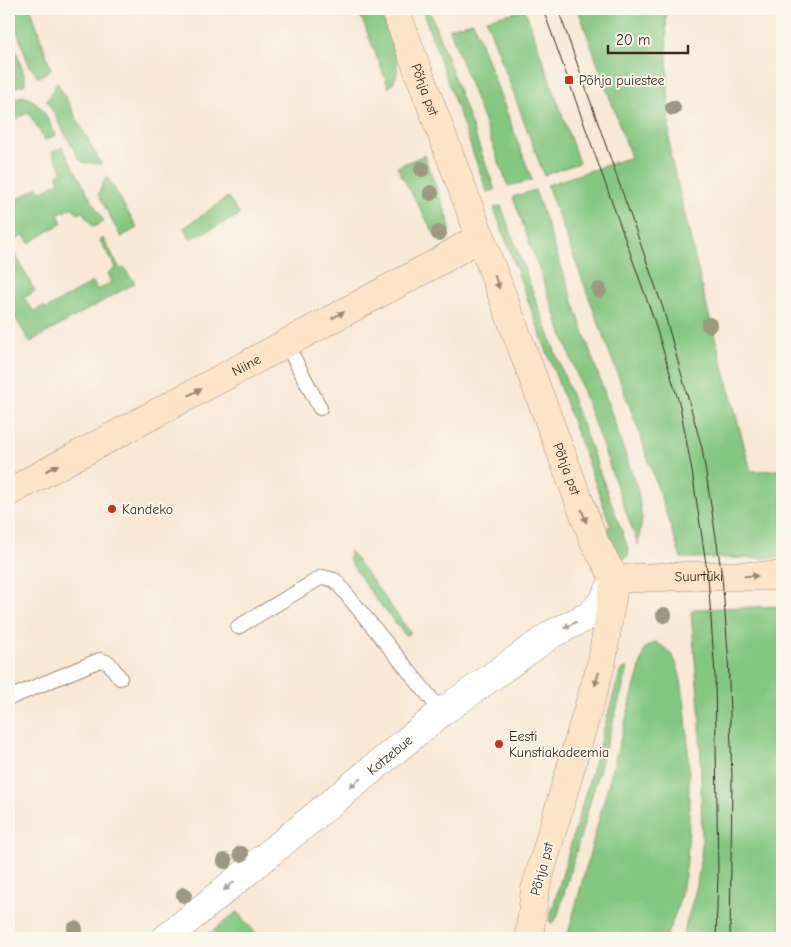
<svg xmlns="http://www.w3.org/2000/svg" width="791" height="947" viewBox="0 0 791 947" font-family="'Comic Neue',sans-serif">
<rect width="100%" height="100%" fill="#fbf7ec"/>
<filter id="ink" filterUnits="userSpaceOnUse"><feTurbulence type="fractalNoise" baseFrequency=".02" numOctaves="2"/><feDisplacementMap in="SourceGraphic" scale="10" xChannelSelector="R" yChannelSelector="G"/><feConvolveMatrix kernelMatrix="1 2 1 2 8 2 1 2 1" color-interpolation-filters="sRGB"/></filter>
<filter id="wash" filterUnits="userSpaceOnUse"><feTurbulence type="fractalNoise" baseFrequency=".0096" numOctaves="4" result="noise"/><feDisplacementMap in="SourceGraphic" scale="20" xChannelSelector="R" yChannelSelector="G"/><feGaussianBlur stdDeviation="1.12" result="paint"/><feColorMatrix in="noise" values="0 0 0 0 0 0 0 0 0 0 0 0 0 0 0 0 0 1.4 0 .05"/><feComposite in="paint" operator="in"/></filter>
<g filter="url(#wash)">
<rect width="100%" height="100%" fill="#f8e8d4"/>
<g fill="#84c781" stroke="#607850">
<polygon points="9,9 31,9 51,69 38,78 29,65"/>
<path d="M358,9H379C387,31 409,68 389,88Z"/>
<polygon points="422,9 429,9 495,190 487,192"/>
<polygon points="578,9 667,9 666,22 670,153 705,300 751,471 782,470 782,558 681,558 638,429 547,185 631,157"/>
<polygon points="525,10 579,163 544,175 486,19"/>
<polygon points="473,22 532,180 508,186 449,28"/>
<polygon points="12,39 25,77 25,84 9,90 9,41"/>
<polygon points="57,82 101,164 82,162 79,159 47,101"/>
<path d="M22,96C41,100 47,118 56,135L45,140L28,112L9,124V100Z"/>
<polygon points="62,147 104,222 93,227 83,212 78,214 72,207 58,215 62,223 29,243 24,235 9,243 35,291 24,298 33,311 44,306 46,309 93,282 97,290 112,282 108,273 116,268 100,241 103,238 121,270 124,268 135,283 30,342 9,308 9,204 38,187 41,192 59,182 57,175 63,172 52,152"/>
<polygon points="424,155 448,218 450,231 437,239 397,167"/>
<polygon points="107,176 137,228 121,237 98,194"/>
<polygon points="535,190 638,491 642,519 638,545 513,197"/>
<polygon points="228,197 240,215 190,239 184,228"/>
<polygon points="501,206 628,548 629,555 625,559 616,554 603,530 611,526 494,208"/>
<polygon points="350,551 411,633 405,635 372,594 349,560"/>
<polygon points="782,606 782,938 682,938 697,886 702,846 700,719 691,612 694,609"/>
<path d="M656,642C662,646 669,651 673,657C692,687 691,830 686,869C682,893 676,917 665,938H567L645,648Z"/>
<polygon points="626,667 628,669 557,918 552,923 549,921 620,672"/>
<polygon points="237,912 260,938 204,938"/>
</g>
</g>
<g filter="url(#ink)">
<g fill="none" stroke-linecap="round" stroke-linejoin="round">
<defs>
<g id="lane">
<polyline points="286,343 320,408"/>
<polyline points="238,627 322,577 335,580 442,712"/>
<polyline points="9,698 100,660 109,663 120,678"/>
</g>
<g id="street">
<path id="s1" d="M166,938L442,712L552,634L590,615L603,601L615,579"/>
</g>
<g id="secondary">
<path id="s2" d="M395,9L594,541L615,579L602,661L535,890L529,938"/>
<path id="s3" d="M9,492L440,261L481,236"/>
<path id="s4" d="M615,579L686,576H782"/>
</g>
</defs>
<use href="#lane" stroke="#9a8979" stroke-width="16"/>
<use href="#street" stroke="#9a8979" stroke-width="29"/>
<use href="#secondary" stroke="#9a8979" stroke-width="29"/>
<use href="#lane" stroke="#fff" stroke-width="14"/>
<use href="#street" stroke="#fff" stroke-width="28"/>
<use href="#secondary" stroke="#fee4c6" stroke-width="28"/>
<g stroke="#3b2a1e" stroke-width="1">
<polyline points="543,9 653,317 680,406 692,471 708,577 715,676 718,874 716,938"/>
<polyline points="558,9 663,308 702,448 722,576 728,652 732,779 730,938"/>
</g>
</g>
<g fill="#9c9980">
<circle cx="673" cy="108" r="8"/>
<circle cx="422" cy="169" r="8"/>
<circle cx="431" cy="193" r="8"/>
<circle cx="439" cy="233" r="8"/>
<circle cx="599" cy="290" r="8"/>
<circle cx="709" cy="325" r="8"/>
<circle cx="664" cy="615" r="8"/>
<circle cx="241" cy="854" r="8"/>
<circle cx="225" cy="861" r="8"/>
<circle cx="184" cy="895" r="8"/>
<circle cx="75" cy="929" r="8"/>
</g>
<defs><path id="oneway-solid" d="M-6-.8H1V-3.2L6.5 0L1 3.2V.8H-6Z" transform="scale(1.25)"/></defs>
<g fill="#9c8772">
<use href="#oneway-solid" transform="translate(497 282) rotate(70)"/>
<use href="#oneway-solid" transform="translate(338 315) rotate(-28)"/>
<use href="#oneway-solid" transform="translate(195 392) rotate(-28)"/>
<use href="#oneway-solid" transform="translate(52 468) rotate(-29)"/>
<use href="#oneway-solid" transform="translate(584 516) rotate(70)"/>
<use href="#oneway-solid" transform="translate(751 576)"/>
<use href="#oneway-solid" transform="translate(597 679) rotate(106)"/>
</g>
<g fill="#a79f9a">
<use href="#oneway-solid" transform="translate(570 625) rotate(153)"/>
<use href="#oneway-solid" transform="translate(355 783) rotate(140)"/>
<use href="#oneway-solid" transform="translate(229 886) rotate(141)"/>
</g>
</g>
<g fill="#c8321e" stroke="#fbf7ec" stroke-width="2">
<rect x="564" y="75" width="10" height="10" rx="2.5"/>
<circle cx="112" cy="509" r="5"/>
<circle cx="499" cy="744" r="5"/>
</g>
<g text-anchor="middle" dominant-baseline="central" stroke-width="4" stroke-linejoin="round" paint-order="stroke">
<g font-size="14" fill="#3b2a1e" stroke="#fbf7ec" text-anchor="start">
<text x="579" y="80">Põhja puiestee</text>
<text x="122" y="509">Kandeko</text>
<text x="509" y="736">Eesti<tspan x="509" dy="16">Kunstiakadeemia</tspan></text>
</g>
<g font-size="14" fill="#3b2a1e" stroke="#fbf7ec">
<text stroke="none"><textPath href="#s2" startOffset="86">Põhja pst</textPath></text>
<text stroke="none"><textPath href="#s3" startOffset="269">Niine</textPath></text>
<text stroke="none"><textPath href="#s2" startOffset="491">Põhja pst</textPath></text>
<text stroke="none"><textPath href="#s4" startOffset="84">Suurtüki</textPath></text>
<text stroke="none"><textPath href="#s1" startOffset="289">Kotzebue</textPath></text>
<text transform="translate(542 869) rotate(-75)">Põhja pst</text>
</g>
</g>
<rect width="791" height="947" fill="none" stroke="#fbf7ec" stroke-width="30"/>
<path d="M608 45v8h80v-8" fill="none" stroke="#3b2a1e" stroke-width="2.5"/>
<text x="616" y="45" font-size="15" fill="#3b2a1e" stroke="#fbf7ec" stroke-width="4" paint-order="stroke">20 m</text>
</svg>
